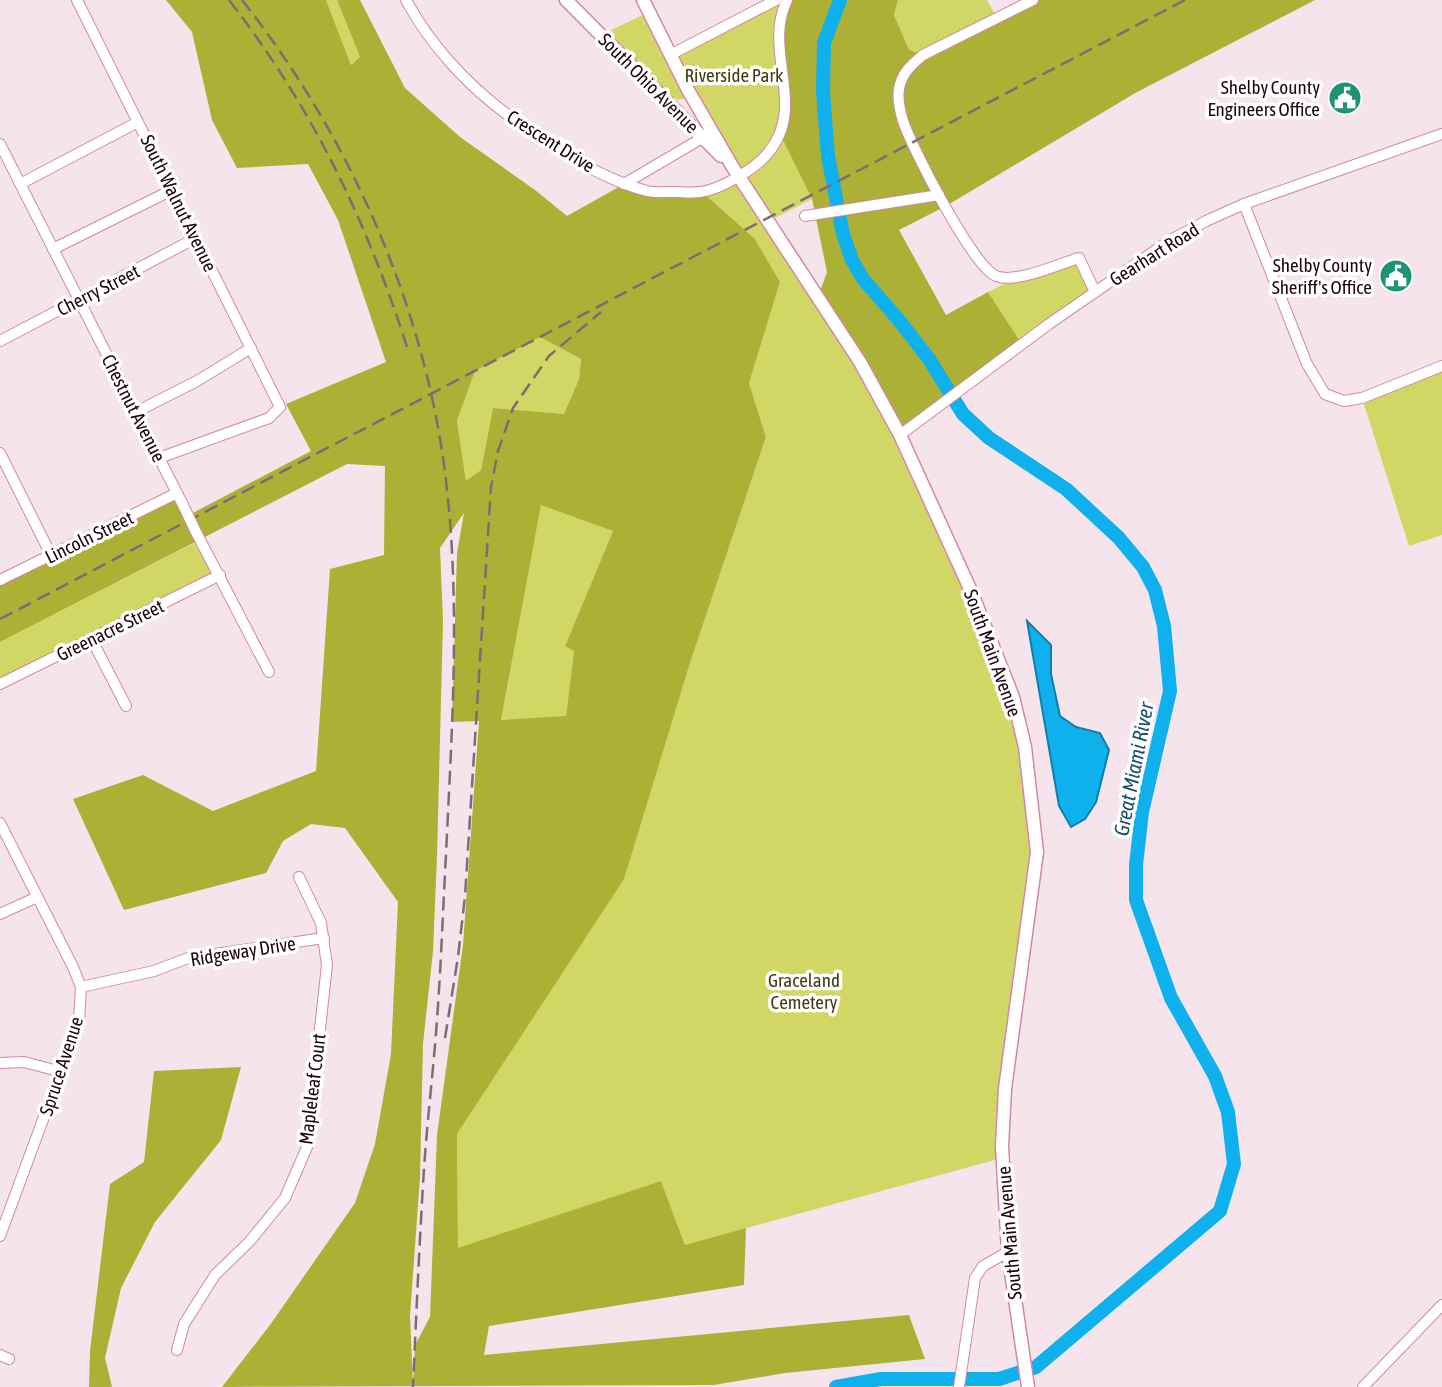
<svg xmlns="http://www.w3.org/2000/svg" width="1442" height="1387" viewBox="0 0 1442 1387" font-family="'Asap Condensed',sans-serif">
<rect width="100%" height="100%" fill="#f5e4eb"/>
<g fill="#d1d764">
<polygon points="326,0 337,0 360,57 351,65"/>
<polygon points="776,0 787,0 786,94 780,134 812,199 769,221 900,435 1013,697 1037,852 1002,1158 685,1245 661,1181 458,1249 457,1134 624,878 690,663 766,437 749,383 780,282 755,239 702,192 738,177 688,91 685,98 680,100 671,97 650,75 633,67 601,35 649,12 670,54"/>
<polygon points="898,0 987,0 997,18 923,55 909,51 894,15"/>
<polygon points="1079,262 1095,292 1022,344 988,292 1006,283"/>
<polygon points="540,337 581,359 579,379 564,414 493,408 481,470 466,481 457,421 475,371"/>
<polygon points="1442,366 1442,535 1409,546 1362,398"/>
<polygon points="541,504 613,531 565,646 574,650 566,717 501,720"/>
<polygon points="200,540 220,575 0,684 0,642"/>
</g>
<g fill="#acb034" fill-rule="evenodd">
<path d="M166,0H326L351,65L360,57L337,0H360L405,88L460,137L535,190L567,216L624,184L649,192H702L755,239L780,282L749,383L766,437L690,663L624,879L457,1134L458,1248L661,1181L685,1245L746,1228L744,1285L489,1326L484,1355L909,1315L925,1359L785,1373L714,1385L222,1387L270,1325L355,1203L375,1144L391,1054L398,902L345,828L311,824L283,841L266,873L124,910L73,799L143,775L213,811L316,771L330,569L384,555L385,466L347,464L0,642V580L177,493L189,515L311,451L286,404L386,362L338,220L308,164L237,168L212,120L192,32ZM540,337L581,359L579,379L564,414L493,408L481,470L466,481L457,421L475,371ZM541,505L613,531L565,646L574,651L566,716L501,720ZM464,513L457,553L452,722L479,721L463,945L437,1135L430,1317L415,1345L413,1385L410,1316L420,1177L423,1044L433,951L437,857L443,621L440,548Z"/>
<polygon points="787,0 898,0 894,15 909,50 923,55 1033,0 1315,0 1137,92 946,206 899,230 946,315 988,292 1022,344 900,435 818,297 827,272 812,199 780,134 785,117 779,16"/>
<polygon points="241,1067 221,1140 155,1222 121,1288 105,1358 112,1387 89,1387 90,1351 110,1184 144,1162 154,1071"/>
</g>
<polygon fill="#0fb1ec" stroke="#137daa" stroke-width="2" points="1027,621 1051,645 1051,674 1060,716 1076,727 1100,733 1109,750 1096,802 1085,819 1071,827 1059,806"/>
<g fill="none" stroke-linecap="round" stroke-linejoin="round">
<polyline stroke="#0fb1ec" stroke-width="14" points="836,1387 881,1379 999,1379 1036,1367 1220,1211 1234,1164 1228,1112 1215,1076 1171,998 1136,900 1136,865 1142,812 1170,691 1164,626 1155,590 1143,567 1119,538 1066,489 989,438 963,414 929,359 898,319 863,279 852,260 843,234 828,156 823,92 824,43 840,0"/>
<defs>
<g id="minor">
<polyline points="77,0 280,407 269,418 159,458"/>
<path d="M406,0C418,22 432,42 449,61C490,109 585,175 647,191C655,193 665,192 673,192C682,192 691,193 700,192C720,190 755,169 768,153C808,105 762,52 787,0"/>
<path d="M1033,0L923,55C911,65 901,74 899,89C897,100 900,111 903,121C912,148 973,267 996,276C1015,284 1059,264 1079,258L1095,292"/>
<polyline points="670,55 776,0"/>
<polyline points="0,144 183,505"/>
<polyline points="20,184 138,122"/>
<polyline points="624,184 709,134"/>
<polyline points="1244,204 1307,364 1325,394 1344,401 1362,398 1442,366"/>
<polyline points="805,216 939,195"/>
<polyline points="53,249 172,190"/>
<polyline points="0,341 196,238"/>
<polyline points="136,412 197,381 251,348"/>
<polyline points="900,435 1049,324 1169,241 1206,221 1244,204 1442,134"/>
<polyline points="0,453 51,555"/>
<polyline points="197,534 269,672"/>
<polyline points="0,580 177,493"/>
<polyline points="92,640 126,706"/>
<polyline points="0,684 220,575"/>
<polyline points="0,823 73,967 81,987 79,1022 0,1236"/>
<polyline points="0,914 37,897"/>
<polyline points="81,987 154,971 188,958 324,938"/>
<polyline points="0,1063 24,1062 62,1072"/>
<polyline points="177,1350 184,1324 215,1275 250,1241 285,1198 307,1147 327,965 321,923 299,877"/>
<polyline points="0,1355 9,1359"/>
<polyline points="959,1387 975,1278 983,1266 1008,1252"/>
<polyline points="1363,1387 1442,1305"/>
</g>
<g id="major">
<polyline points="566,0 721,156"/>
<polyline points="643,0 688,90 732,166 860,362 900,435 971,591 1013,697 1025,747 1037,852 1005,1089 1002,1146 1008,1252 1028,1387"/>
</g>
</defs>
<use href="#minor" stroke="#d486a9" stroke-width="12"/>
<use href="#major" stroke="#d486a9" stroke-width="15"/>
<use href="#minor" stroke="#fff" stroke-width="10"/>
<use href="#major" stroke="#fff" stroke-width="12"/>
<g stroke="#806b74" stroke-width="2.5" stroke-dasharray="14 7" stroke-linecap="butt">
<path d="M229,0C312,107 367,221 408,350"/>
<path d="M242,0C348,134 423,302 445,472C461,599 452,727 446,854C443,909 441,965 437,1020C433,1075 426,1130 423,1185C419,1252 416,1320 413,1387"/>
<polyline points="0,619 1185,0"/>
<polyline points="445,1038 458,957 465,896 491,487 498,451 513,408 549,356 601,312"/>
</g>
<defs>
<polyline id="minor-bridge" points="183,505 197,534"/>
</defs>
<use href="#minor-bridge" stroke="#d486a9" stroke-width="12" stroke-linecap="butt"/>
<use href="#minor-bridge" stroke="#fff" stroke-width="10"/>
</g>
<defs>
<symbol id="civic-disc" viewBox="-11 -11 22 22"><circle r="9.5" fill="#1e9377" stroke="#fff"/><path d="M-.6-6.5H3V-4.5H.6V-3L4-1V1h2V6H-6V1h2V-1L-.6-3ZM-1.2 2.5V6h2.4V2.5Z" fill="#fff"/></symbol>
</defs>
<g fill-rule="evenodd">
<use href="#civic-disc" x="1326" y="79" width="38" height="38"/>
<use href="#civic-disc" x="1377" y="257" width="38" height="38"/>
</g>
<g text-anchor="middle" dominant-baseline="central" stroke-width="7" stroke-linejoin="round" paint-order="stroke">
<g font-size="19" fill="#3d3f0c" stroke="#fff">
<text x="734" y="75">Riverside Park</text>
<text x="804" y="980">Graceland<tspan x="804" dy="22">Cemetery</tspan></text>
</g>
<g font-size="19" fill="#1c030f" stroke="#fff">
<text transform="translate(649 83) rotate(45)">South Ohio Avenue</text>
<text transform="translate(551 141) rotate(32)">Crescent Drive</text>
<text transform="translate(179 203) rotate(64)">South Walnut Avenue</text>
<text transform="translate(1154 254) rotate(-32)">Gearhart Road</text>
<text transform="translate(98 290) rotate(-27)">Cherry Street</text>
<text transform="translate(134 408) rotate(63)">Chestnut Avenue</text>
<text transform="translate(89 537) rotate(-26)">Lincoln Street</text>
<text transform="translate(110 630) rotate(-26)">Greenacre Street</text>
<text transform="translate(993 653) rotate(70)">South Main Avenue</text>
<text transform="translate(243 951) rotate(-9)">Ridgeway Drive</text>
<text transform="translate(61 1066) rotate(-72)">Spruce Avenue</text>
<text transform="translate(312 1089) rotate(-83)">Mapleleaf Court</text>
<text transform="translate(1009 1233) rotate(-95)">South Main Avenue</text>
</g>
<g font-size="19" fill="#1c030f" stroke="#fff" text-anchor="end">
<text x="1320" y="87">Shelby County<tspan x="1320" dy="22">Engineers Office</tspan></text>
<text x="1372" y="265">Shelby County<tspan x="1372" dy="22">Sheriff's Office</tspan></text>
</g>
<g font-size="21" font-style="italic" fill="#184e67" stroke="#fff">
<text transform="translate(1133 769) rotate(-79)">Great Miami River</text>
</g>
</g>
</svg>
